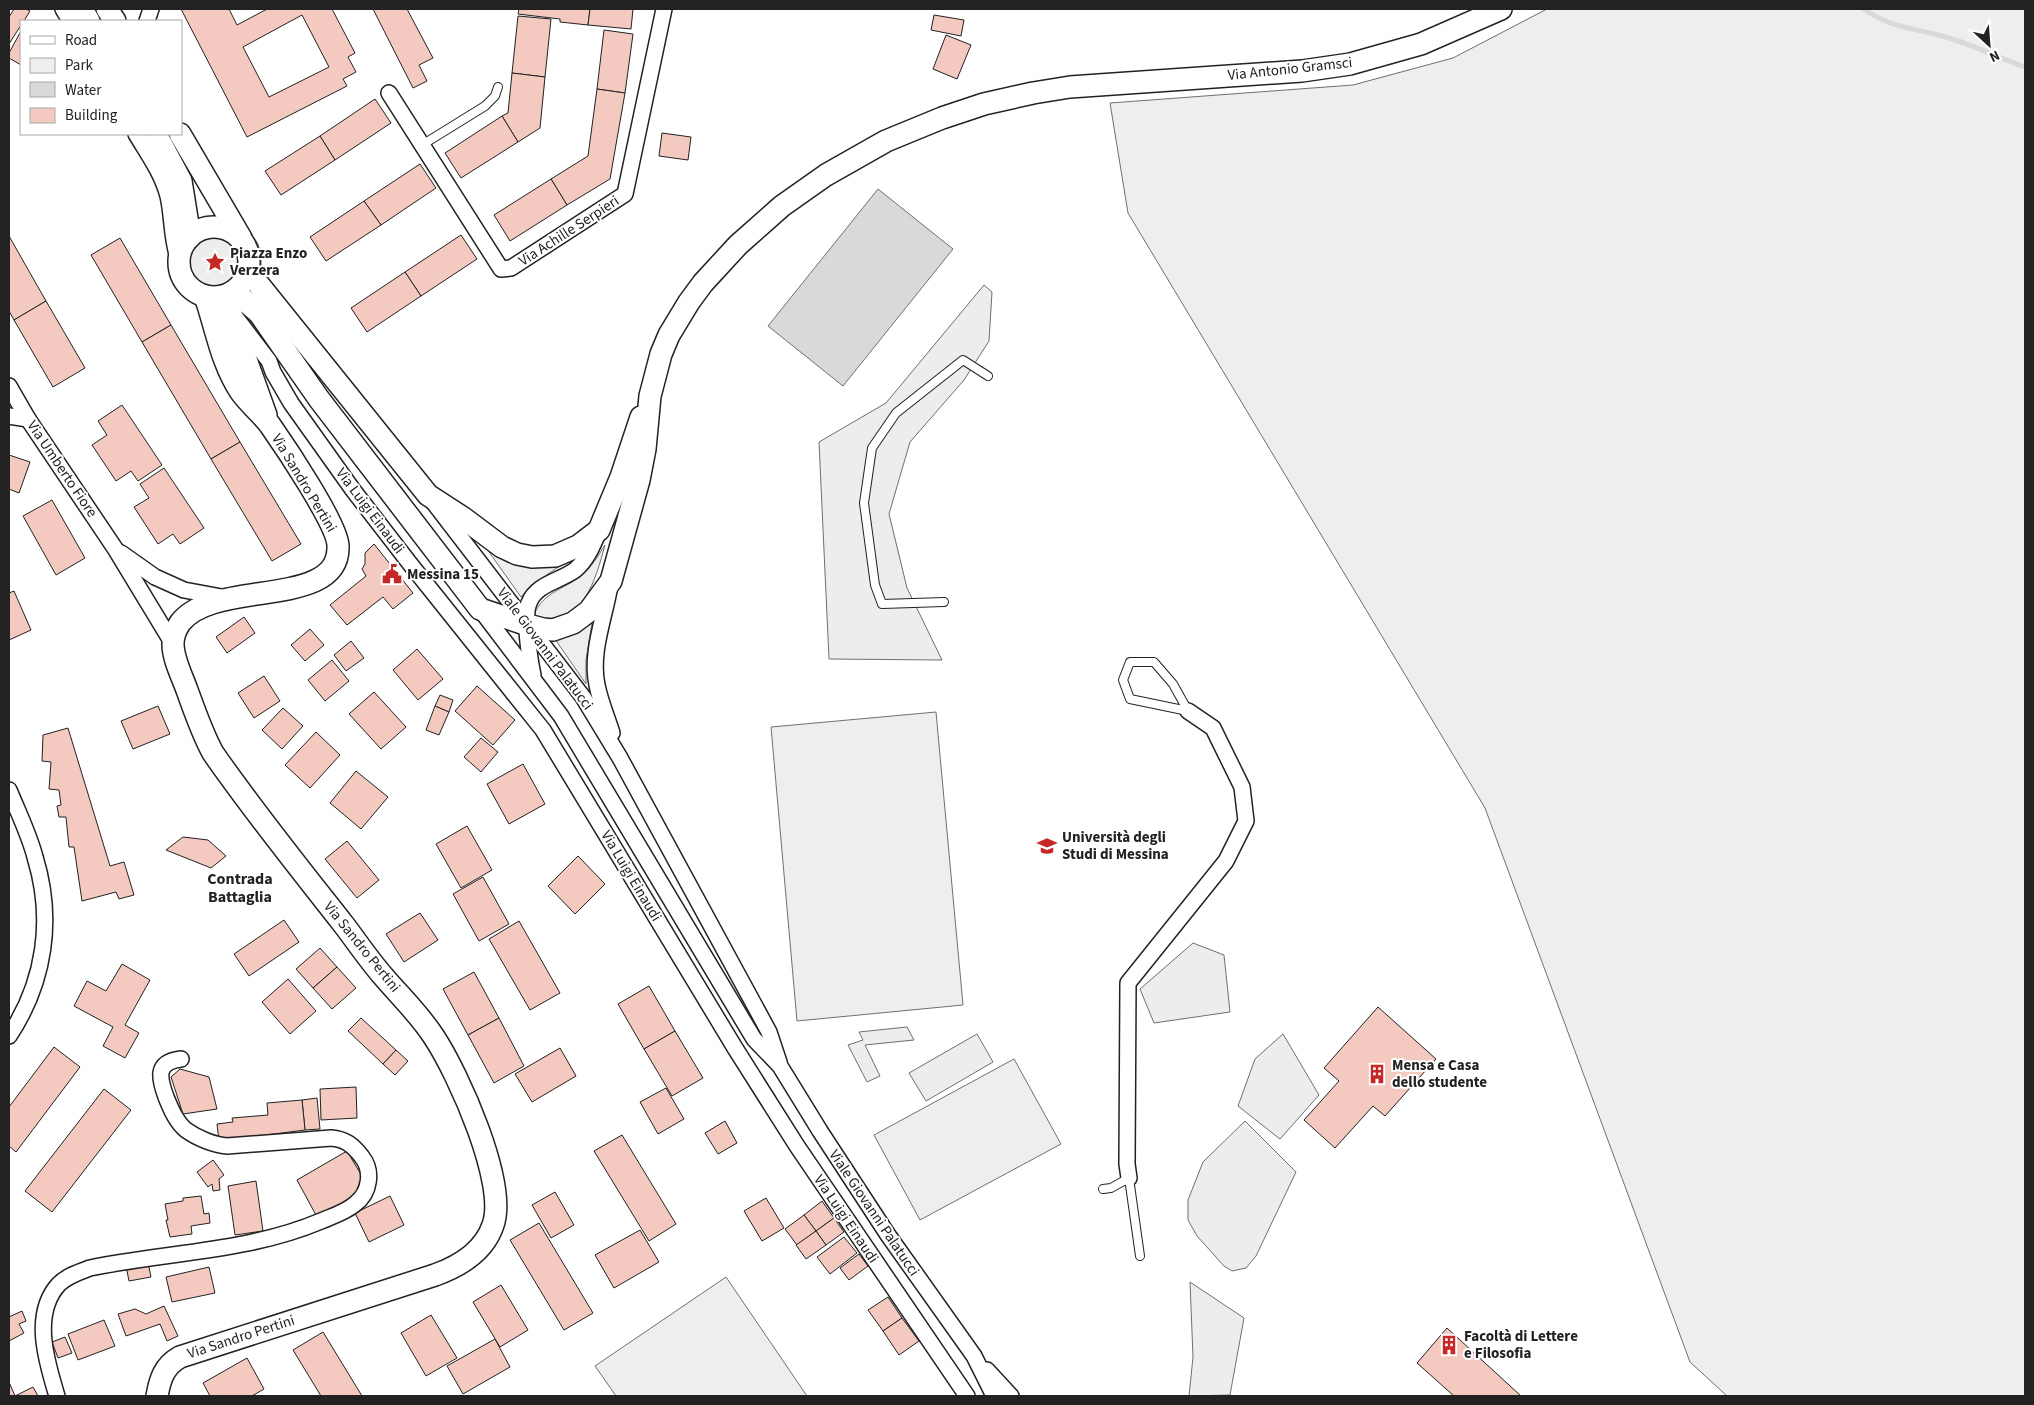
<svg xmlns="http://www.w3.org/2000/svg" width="2034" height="1405" viewBox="0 0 2034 1405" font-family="'Source Sans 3',sans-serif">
<rect width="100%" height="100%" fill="#fff"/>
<g fill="#eee" stroke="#6f6f6f">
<polygon points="1547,9 2025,9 2025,1396 1727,1396 1690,1362 1485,808 1128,213 1110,103 1353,85 1453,58"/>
<path d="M605,545C595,581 584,625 537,619L534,615C542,593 564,589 581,576C591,568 598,556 605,545Z"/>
<polygon points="489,552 525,566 560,566 533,584 521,597"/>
<polygon points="592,623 586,660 586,684 555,639 577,633"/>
<polygon points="936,712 963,1005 797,1021 771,727"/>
<polygon points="1014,1059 1061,1144 920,1220 874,1135"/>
<polygon points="726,1277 807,1396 616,1396 595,1366"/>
</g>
<g fill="#ededed" stroke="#6f6f6f">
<polygon points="219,216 241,224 251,233 258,244 261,256 261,269 257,281 248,293 197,304 187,298 179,289 173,279 170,256 198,220"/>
<polygon points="984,285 992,292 989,341 964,380 910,442 889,514 907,588 942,660 829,659 819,442 886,403"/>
<polygon points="1193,943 1224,955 1230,1012 1154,1023 1140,989"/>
<polygon points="907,1027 914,1040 865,1045 880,1076 867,1082 848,1045 863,1040 859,1032"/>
<polygon points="977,1034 993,1062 926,1101 909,1073"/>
<polygon points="1283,1034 1319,1095 1280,1139 1238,1106 1255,1059"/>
<polygon points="1245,1121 1296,1172 1256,1256 1246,1268 1232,1271 1224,1266 1197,1236 1188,1220 1188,1200 1203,1162"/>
<polygon points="1190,1282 1244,1318 1230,1395 1189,1396 1193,1357"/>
</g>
<polygon fill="#d9d9d9" stroke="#6f6f6f" points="878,189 953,249 843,386 768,326"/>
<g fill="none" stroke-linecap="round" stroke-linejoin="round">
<path stroke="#d9d9d9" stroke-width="5" d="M1864,9C1889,28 1920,29 1949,38C1975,46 1999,58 2025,67"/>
</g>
<g fill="#f3c9c0" stroke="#222" fill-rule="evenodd">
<polygon points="14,9 26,9 30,11 24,21 21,21 21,25 9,44 9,17"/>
<path d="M181,9H229L237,25L267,9H332L355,53L348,57L356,72L343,79L347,86L247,137ZM302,15L329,67L269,97L243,47Z"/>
<polygon points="373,9 407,9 433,58 419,65 427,81 413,88"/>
<polygon points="519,9 590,9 588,25 560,22 560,19 518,14"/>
<polygon points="590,9 633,9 631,29 588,25"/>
<polygon points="934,15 964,20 961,36 931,30"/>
<polygon points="518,16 551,19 545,77 512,73"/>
<polygon points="604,30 633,34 625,93 597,89"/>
<polygon points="21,31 21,65 9,58 9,53"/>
<polygon points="946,35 971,45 957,79 933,69"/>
<polygon points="512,73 545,77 540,128 518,142 502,116 508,113"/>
<polygon points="597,89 625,93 610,179 567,205 551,179 588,156"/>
<polygon points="375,99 391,123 335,160 320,136"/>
<polygon points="502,116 518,142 461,178 445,153"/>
<polygon points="662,133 691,137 688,160 659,156"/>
<polygon points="320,136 335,160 281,195 265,171"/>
<polygon points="420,164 436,188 381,225 364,201"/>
<polygon points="551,179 567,205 510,241 494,215"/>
<polygon points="364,201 381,225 326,261 310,237"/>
<polygon points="461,235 477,259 421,296 405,272"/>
<polygon points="9,236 46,301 14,320 9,311"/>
<polygon points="120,238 171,325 142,342 91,255"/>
<polygon points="405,272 421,296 367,332 351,308"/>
<polygon points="46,301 85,368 53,387 14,320"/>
<polygon points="171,325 240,442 211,459 142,342"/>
<polygon points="122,405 162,465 138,481 131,471 116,481 92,445 107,435 98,421"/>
<polygon points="240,442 301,544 272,561 211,459"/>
<polygon points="9,455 30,462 19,493 9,489"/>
<polygon points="164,468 204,528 180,544 173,534 158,544 134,507 149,498 140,484"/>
<polygon points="52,500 85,558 56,575 23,516"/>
<polygon points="374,544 413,593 393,609 383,597 347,625 330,605 366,576 362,569 365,564 365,553"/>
<polygon points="14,591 31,630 9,640 9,593"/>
<polygon points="244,617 255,633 227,653 216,637"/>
<polygon points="310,629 324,645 305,661 291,645"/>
<polygon points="351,641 364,658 346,671 334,655"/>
<polygon points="417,649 443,679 418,700 393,670"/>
<polygon points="332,660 349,681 325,701 308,680"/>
<polygon points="264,676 280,701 254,718 238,693"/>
<polygon points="477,686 515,720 493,745 455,711"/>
<polygon points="374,692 406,727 381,749 349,714"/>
<polygon points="440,695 453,700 449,712 435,706"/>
<polygon points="158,706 170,734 133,749 121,721"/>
<polygon points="435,706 449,712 439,735 426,730"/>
<polygon points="283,708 303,726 282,749 262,730"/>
<polygon points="68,728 110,866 124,862 134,895 119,899 116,892 82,901 74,847 69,847 66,817 59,817 57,806 61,805 59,790 49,789 51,762 42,761 43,735"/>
<polygon points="316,732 340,755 310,788 285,765"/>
<polygon points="481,738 498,752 481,772 464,757"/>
<polygon points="523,764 545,804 509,824 487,784"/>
<polygon points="356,771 388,797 361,829 330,803"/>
<polygon points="467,826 492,870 461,888 436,844"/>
<polygon points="183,837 208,840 226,856 211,868 166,850"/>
<polygon points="347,841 379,880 357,898 325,859"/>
<polygon points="578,856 605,884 575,914 548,886"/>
<polygon points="483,877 509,924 479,941 453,894"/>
<polygon points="420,913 438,940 404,962 386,934"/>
<polygon points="284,920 299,942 249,976 234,954"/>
<polygon points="519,921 560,993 530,1010 489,939"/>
<polygon points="320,948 337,967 313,988 296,969"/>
<polygon points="122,964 150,980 125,1025 139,1033 125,1058 103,1046 113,1027 74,1006 87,981 106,991"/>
<polygon points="337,967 356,988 332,1009 313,988"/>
<polygon points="474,972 499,1018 468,1035 443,989"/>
<polygon points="288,979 316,1011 290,1034 262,1002"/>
<polygon points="649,986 675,1031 644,1049 618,1004"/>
<polygon points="1378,1007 1436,1059 1385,1116 1373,1106 1335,1148 1304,1120 1339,1081 1324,1068"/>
<polygon points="361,1018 396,1050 383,1064 348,1031"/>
<polygon points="499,1018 524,1066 494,1083 468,1035"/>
<polygon points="675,1031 703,1078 672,1096 644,1049"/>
<polygon points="54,1047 80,1067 16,1152 9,1146 9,1107"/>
<polygon points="560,1048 576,1076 532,1102 515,1074"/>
<polygon points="396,1050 408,1061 395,1075 383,1064"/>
<polygon points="180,1069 209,1077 217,1109 183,1114 171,1077"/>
<polygon points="356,1087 357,1118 321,1120 320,1089"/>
<polygon points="666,1088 684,1119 658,1134 640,1102"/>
<polygon points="104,1089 131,1110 52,1212 25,1191"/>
<polygon points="317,1098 320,1129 305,1130 302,1100"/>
<polygon points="302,1100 305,1130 219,1141 217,1124 233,1122 232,1118 268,1115 267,1103"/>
<polygon points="725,1121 737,1143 718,1154 705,1133"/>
<polygon points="622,1135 676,1224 649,1241 594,1151"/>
<polygon points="347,1151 362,1176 355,1196 317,1217 297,1180"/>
<polygon points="213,1160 224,1175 219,1179 220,1190 213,1191 212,1184 208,1187 197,1172"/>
<polygon points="256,1181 263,1231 235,1235 228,1186"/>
<polygon points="555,1192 574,1225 551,1238 532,1205"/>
<polygon points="201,1196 204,1214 209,1213 210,1223 191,1226 192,1234 170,1237 166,1220 168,1220 165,1204 183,1201 183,1198"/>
<polygon points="390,1196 404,1225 369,1242 355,1213"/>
<polygon points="766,1198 784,1228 762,1241 744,1211"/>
<polygon points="822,1201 834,1218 816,1231 804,1215"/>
<polygon points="804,1215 816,1231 797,1245 785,1229"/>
<polygon points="834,1218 844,1232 826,1245 816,1231"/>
<polygon points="539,1223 593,1313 564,1330 510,1240"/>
<polygon points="640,1230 659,1262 614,1288 595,1255"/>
<polygon points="816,1231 826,1245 806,1259 796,1245"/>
<polygon points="844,1237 857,1253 830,1274 817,1257"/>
<polygon points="859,1254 868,1266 849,1280 840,1268"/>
<polygon points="148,1262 151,1277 129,1281 126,1266"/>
<polygon points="209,1267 215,1293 172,1302 166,1277"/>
<polygon points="501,1285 528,1330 500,1347 473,1302"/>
<polygon points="888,1297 902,1318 883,1331 868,1310"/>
<polygon points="164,1306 178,1336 167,1341 160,1324 126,1336 118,1314 135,1309 146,1314"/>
<polygon points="22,1311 26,1321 19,1324 24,1333 9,1341 9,1317"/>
<polygon points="431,1315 457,1358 426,1376 401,1333"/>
<polygon points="902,1318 919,1341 899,1355 883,1331"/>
<polygon points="104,1320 115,1346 78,1360 68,1334"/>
<polygon points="1447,1328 1521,1396 1454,1396 1417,1363"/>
<polygon points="323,1332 362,1396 321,1396 293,1350"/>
<polygon points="65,1337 72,1353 58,1358 52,1342"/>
<polygon points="495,1339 510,1367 463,1394 447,1366"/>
<polygon points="247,1358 264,1389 252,1396 210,1396 203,1383"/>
<polygon points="9,1382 15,1396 33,1387 38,1396 9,1396"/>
</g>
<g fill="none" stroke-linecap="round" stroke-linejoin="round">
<defs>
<g id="lane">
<polyline points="422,145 485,106 495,96 498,87"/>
<polyline points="944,602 882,604 875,585 864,503 872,448 896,413 963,360 988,376"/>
<polygon points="1130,662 1154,662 1173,684 1188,711 1130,699 1123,680"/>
<polyline points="1103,1189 1111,1188 1129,1178 1140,1256"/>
</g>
<g id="street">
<polyline points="63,9 70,21"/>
<polyline points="147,21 151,9"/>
<polyline points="389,93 501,269 511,268 625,194 664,9"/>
<path d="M136,134C148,154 162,173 168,196C173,218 171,239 179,261"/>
<polyline points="237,319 269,361 273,372 291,403 353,490 411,565 543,730 735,1048 797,1146 967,1396"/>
<polyline points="9,386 28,419 116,550 173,644"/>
<polyline points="9,416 28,419"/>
<polyline points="434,503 583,697 620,758 769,1032 779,1062"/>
<polyline points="121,553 155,577 184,590 227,598"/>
<path d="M610,585C605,617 590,652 597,685C600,701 607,717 612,733"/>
<polyline points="480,609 561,716 754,1039 780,1066 820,1131 888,1235 974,1356 994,1396"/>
<path d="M533,675C530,661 523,616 529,603C536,584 560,581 575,570C587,560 593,545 599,531"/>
<path d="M9,790C18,812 29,834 35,857C54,919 45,982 9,1036"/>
<polyline points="1129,1178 1127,1164 1128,983 1226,861 1246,821 1242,787 1213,728 1188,711"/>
<polyline points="987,1370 1011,1396"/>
<path d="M57,1396C47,1363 31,1314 59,1284C67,1276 79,1272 90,1268C167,1252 248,1252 321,1221C333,1216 346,1212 355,1204C370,1193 373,1171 362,1157C353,1145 345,1139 331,1138L227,1146C214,1145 197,1138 186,1130C176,1122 171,1109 166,1097C159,1078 155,1062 181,1059"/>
</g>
<g id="secondary">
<polyline points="82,9 89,21"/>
<polyline points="107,9 115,21"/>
<polyline points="156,134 181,181 190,237"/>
<polyline points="180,134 241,238"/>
<circle cx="214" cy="262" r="35"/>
<polyline points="248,271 428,495 462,517 502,547 517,554 532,557 555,556 578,546 599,530 621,477 641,417"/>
<polyline points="234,291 259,313 319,399 480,609 528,625 543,629 553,630 573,623 589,611 611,581 639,480 645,449 650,396 661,354 669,335 689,302 703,283 738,245 782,206 826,175 886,141 942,118 984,104 1033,93 1070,87 1302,71 1350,64 1421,44 1501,9"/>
<polyline points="227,295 234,326 266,415"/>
<path d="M157,1396C160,1379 164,1366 180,1357L435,1275C460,1266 484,1252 493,1225C508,1184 458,1073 434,1037C420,1015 400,996 383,976C369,960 357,942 344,925C300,869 254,812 213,753C202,733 195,712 187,690C182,676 173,659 173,644C173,636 176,629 180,623C214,578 340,610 338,546C338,525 284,445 270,425C261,413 249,404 240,391C221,362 216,328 205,296"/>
</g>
</defs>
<use href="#lane" stroke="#222" stroke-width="10"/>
<use href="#street" stroke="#222" stroke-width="18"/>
<use href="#secondary" stroke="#222" stroke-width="24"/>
<use href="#lane" stroke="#fff" stroke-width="8"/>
<use href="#street" stroke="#fff" stroke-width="15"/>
<use href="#secondary" stroke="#fff" stroke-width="21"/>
</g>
<defs>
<symbol id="sight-bare" viewBox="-9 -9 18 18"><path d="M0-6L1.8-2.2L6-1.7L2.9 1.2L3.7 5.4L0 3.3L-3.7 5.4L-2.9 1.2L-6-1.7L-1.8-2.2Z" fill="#c62828" stroke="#fff" stroke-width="2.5" paint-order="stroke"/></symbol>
<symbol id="civic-bare" viewBox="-9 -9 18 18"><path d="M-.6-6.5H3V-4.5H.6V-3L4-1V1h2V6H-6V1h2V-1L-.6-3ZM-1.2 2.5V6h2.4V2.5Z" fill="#c62828" stroke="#fff" stroke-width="2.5" paint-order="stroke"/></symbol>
<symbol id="university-bare" viewBox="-9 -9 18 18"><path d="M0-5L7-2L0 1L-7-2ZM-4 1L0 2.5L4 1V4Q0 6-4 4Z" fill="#c62828" stroke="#fff" stroke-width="2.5" paint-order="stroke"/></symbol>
<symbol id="building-bare" viewBox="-9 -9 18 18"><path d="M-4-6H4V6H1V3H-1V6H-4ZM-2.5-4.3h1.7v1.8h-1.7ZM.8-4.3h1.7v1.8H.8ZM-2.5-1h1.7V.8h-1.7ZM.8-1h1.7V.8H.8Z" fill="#c62828" stroke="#fff" stroke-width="2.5" paint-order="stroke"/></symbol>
</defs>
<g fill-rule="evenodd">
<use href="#sight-bare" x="201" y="248" width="28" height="28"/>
<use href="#civic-bare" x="378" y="560" width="28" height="28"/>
<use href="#university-bare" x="1033" y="832" width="28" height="28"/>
<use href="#building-bare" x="1363" y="1060" width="28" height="28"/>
<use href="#building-bare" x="1435" y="1331" width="28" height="28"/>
</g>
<g text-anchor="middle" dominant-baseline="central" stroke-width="4" stroke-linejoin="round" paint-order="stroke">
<g font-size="15" fill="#222" stroke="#fff">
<text transform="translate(1290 69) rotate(-6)">Via Antonio Gramsci</text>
<text transform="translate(569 231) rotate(-33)">Via Achille Serpieri</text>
<text transform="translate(62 469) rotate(56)">Via Umberto Fiore</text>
<text transform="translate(304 483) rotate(59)">Via Sandro Pertini</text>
<text transform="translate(370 511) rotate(53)">Via Luigi Einaudi</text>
<text transform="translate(545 649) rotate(53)">Viale Giovanni Palatucci</text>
<text transform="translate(631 876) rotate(59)">Via Luigi Einaudi</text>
<text transform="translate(362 947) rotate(51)">Via Sandro Pertini</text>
<text transform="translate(874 1213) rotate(56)">Viale Giovanni Palatucci</text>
<text transform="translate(846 1219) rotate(56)">Via Luigi Einaudi</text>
<text transform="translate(241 1337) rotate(-18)">Via Sandro Pertini</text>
</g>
<g font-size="15" font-weight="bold" fill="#222" stroke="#fff" text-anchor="start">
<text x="230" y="253">Piazza Enzo<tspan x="230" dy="17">Verzera</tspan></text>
<text x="407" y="574">Messina 15</text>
<text x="1062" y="837">Università degli<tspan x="1062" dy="17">Studi di Messina</tspan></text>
<text x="1392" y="1065">Mensa e Casa<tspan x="1392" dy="17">dello studente</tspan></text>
<text x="1464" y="1336">Facoltà di Lettere<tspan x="1464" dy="17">e Filosofia</tspan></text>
</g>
<g font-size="16" font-weight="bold" fill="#222" stroke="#fff">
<text x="240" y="879">Contrada<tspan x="240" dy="18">Battaglia</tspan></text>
</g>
</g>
<rect width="2034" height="1405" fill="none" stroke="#222222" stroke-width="20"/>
<rect x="20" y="20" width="162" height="115" fill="#ffffff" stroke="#a7a7a7"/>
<rect x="30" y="36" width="25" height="8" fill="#ffffff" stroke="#a7a7a7"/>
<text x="65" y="45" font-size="15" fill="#222222">Road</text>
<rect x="30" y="58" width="25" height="15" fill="#eeeeee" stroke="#a7a7a7"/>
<text x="65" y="70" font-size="15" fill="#222222">Park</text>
<rect x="30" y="82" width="25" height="15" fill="#d9d9d9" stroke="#a7a7a7"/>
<text x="65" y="95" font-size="15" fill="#222222">Water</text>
<rect x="30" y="108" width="25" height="15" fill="#f3c9c0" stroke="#a7a7a7"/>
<text x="65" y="120" font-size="15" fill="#222222">Building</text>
<g transform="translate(1989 45) rotate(154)" stroke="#ffffff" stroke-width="4" paint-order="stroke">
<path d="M0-4L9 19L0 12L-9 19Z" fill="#222222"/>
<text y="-8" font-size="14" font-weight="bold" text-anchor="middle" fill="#222222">N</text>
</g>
</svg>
